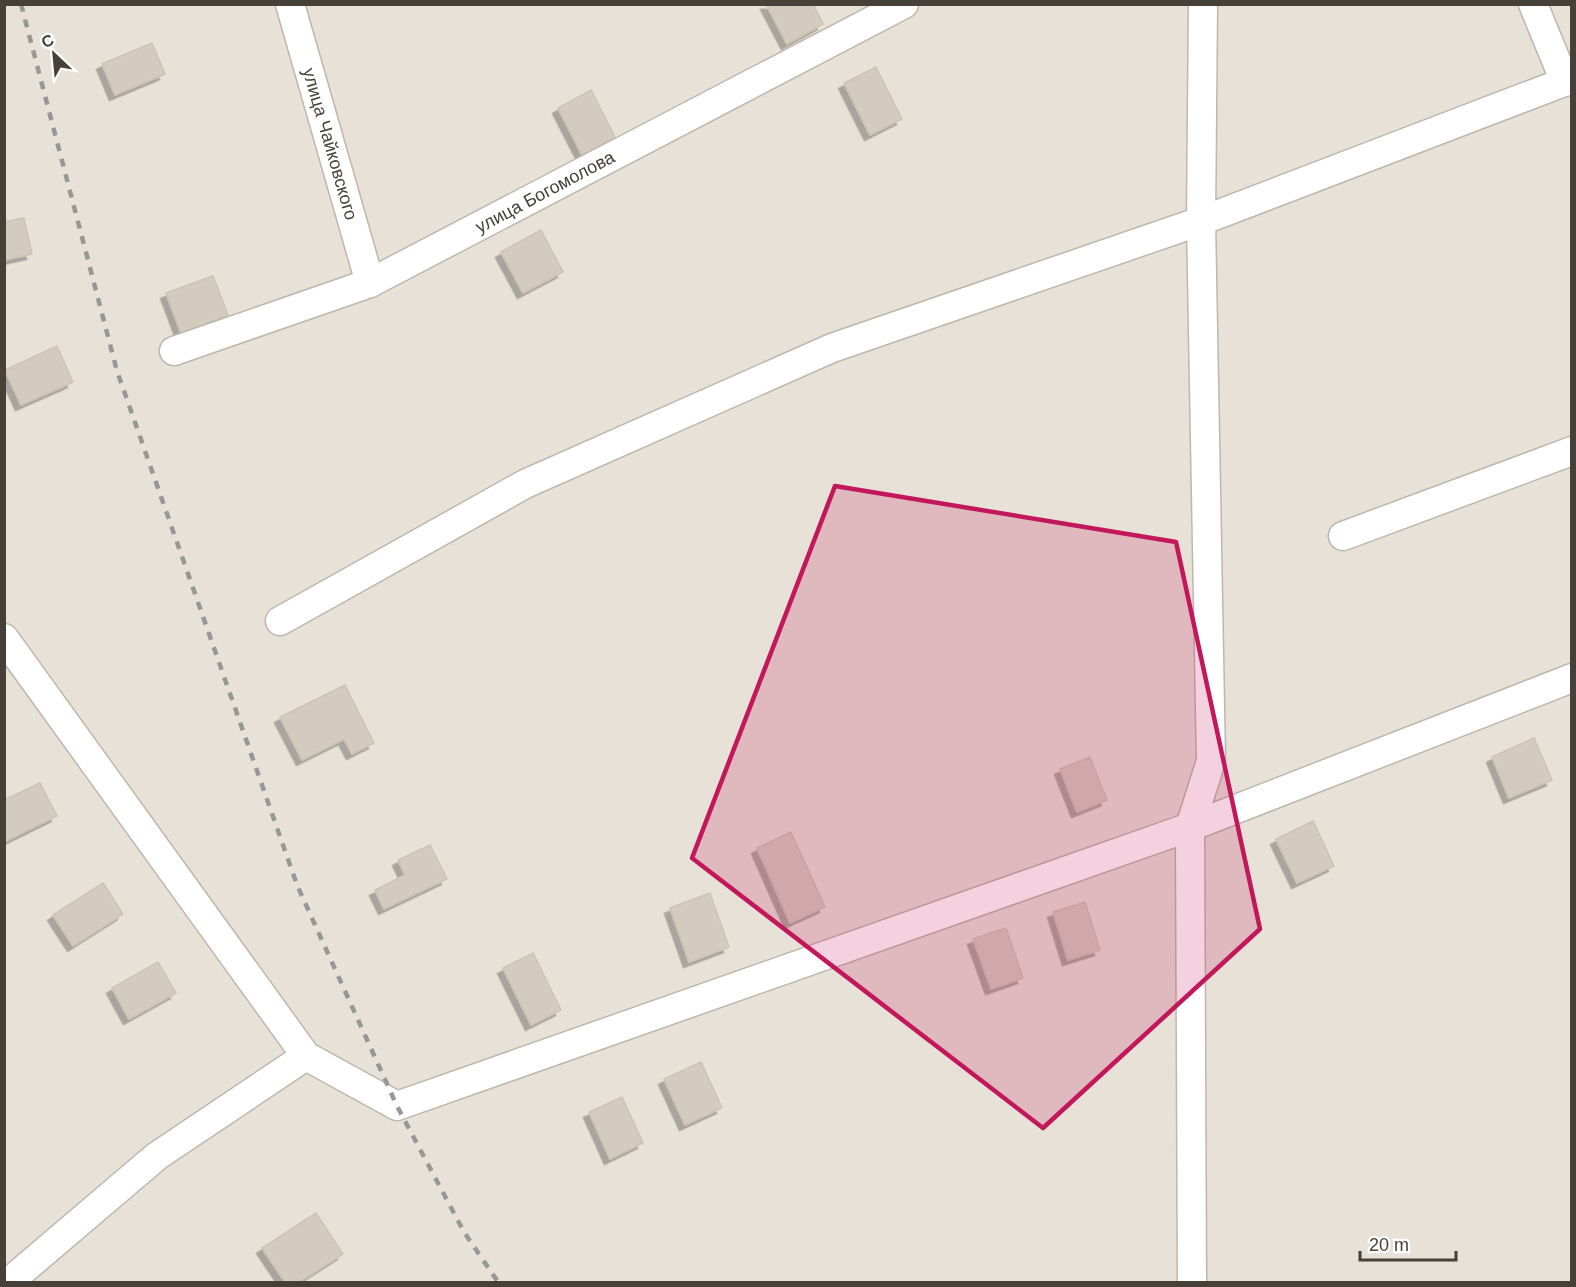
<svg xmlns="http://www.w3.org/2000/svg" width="1576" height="1287" viewBox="0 0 1576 1287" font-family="Arial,sans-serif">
<defs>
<filter id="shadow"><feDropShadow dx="-5.5" dy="5.5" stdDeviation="0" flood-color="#0004"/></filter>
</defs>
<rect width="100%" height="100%" fill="#f3f0e9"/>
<rect fill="#e7e1d7" x="5" y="5" width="1566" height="1277"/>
<g fill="#d4cbbf" stroke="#cec3b3" stroke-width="1.5" filter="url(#shadow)">
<polygon points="766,4 813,4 823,24 787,44"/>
<polygon points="152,43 165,74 115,95 102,64"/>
<polygon points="876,67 902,119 870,135 844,83"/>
<polygon points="591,90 615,137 582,155 558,108"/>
<polygon points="24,218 32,254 4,260 4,222"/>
<polygon points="541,230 563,272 523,293 501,252"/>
<polygon points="213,276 228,315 181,333 166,293"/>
<polygon points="57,346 73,382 21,405 5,370"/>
<polygon points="345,685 374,743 352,754 344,739 302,760 280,717"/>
<polygon points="1534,738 1552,780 1509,798 1492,757"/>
<polygon points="1090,757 1107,800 1077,812 1060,769"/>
<polygon points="40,783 57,816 4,842 4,800"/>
<polygon points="1313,821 1334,866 1297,883 1276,839"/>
<polygon points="791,832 825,907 790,923 757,848"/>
<polygon points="430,845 447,879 384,909 375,890 405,875 398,860"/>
<polygon points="103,883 123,914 73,946 53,915"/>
<polygon points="710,893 729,947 689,962 670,908"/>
<polygon points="1085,902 1100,950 1068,960 1053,912"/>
<polygon points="1006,928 1023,978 991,989 973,939"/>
<polygon points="533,953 561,1010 531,1025 503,968"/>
<polygon points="158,962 176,993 129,1019 112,988"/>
<polygon points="701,1062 722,1108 685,1125 664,1079"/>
<polygon points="622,1097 643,1143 610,1159 589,1112"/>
<polygon points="316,1213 343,1254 299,1282 285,1282 262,1248"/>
</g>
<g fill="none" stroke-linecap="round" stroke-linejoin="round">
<defs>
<g id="minor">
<polyline points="290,4 370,283"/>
<polyline points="1533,4 1565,82"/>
<polyline points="174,351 370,283 904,4"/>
<polyline points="1343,536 1572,451"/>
<polyline points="280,621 525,484 832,348 1201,221 1572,79"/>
<polyline points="4,638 306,1056 397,1106 1190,827 1572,678"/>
<polyline points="9,1282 157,1156 306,1056"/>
<polyline points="1192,1282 1190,827 1211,761 1201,221 1203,4"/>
</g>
</defs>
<use href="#minor" stroke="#beb7ac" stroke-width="31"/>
<use href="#minor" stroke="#fff" stroke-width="28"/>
<polyline stroke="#979797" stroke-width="4.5" stroke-dasharray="8 8" stroke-linecap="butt" points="21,4 117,371 297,885 397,1106 464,1232 498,1282"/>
</g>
<path fill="#c2185b" fill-opacity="0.2" stroke="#c2185b" stroke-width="4.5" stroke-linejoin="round" d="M835,486L1176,542L1260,929L1043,1128L692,858Z"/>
<g text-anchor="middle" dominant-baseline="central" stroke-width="4.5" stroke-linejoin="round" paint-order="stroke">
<g font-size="18" fill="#464038" stroke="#fff">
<text transform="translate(330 144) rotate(74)">улица Чайковского</text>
<text transform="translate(545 192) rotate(-28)">улица Богомолова</text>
</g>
</g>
<rect width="1576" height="1287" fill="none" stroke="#464038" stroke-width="12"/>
<g transform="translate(54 54) rotate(334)" stroke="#ffffff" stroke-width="4.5" paint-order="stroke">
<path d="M0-4.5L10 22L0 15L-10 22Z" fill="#464038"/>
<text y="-9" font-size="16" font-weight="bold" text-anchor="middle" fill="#464038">С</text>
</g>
<path d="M1360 1251v9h96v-9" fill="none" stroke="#464038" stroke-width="3"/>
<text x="1369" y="1251" font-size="18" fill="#464038" stroke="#ffffff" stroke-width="4.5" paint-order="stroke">20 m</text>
</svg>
